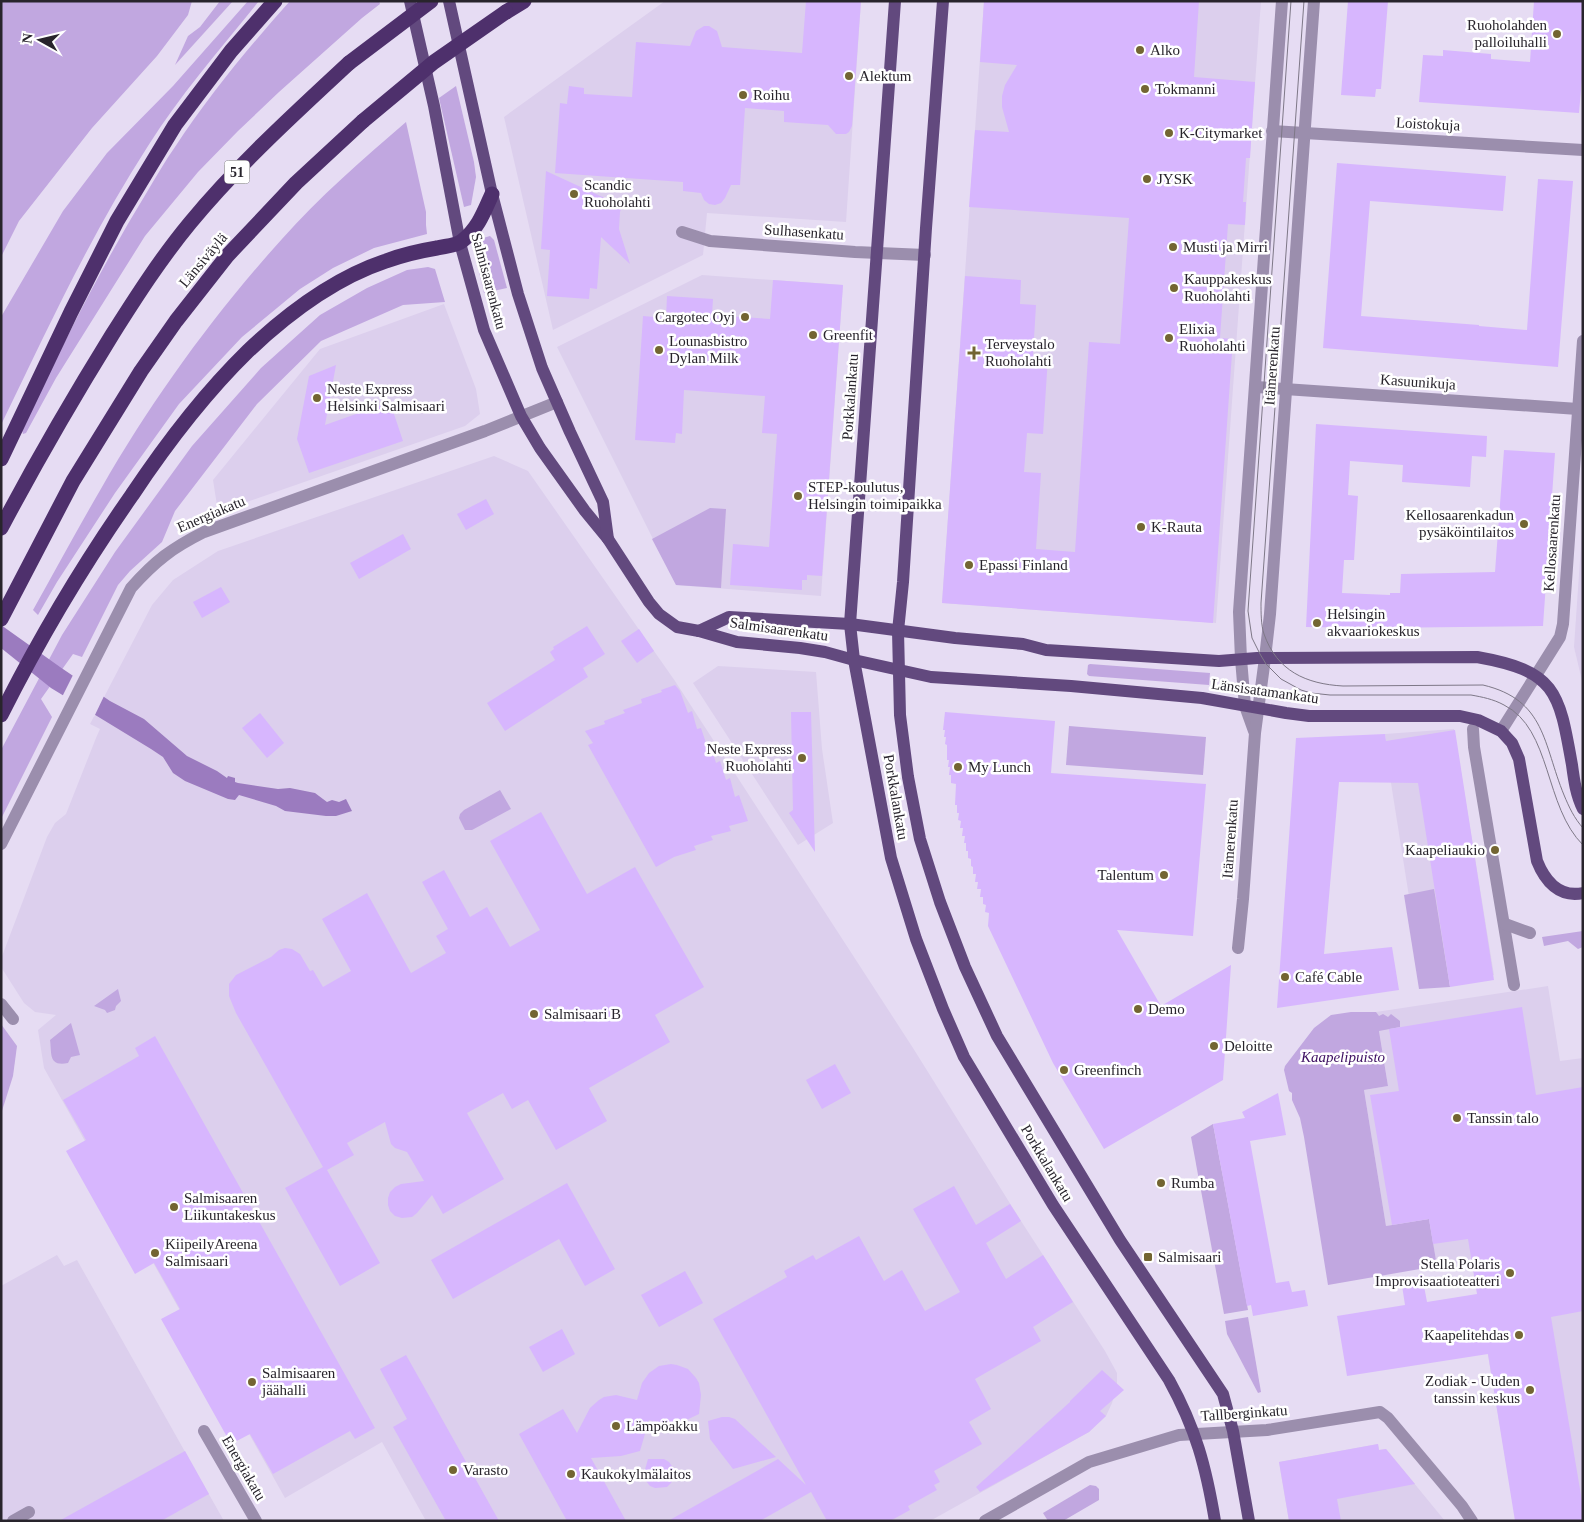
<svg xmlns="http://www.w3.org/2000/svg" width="1584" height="1522" viewBox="0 0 1584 1522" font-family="Georgia,serif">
<rect width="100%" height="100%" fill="#e6dcf3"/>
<g fill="#dccfed">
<polygon points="665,1 861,1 846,222 707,213 703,255 553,330 504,117"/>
<polygon points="984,1 1261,1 1216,623 942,603"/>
<polygon points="702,275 843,285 821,596 676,585 557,347"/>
<polygon points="444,304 476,389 480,414 465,426 218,512 213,480 320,349"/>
<polygon points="494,456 528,471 675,681 913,1048 1021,1221 1105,1351 1117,1373 1117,1386 1112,1403 1106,1416 1089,1432 930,1521 426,1521 382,1442 285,1498 44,1068 38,1030 56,1015 35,1012 24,1003 1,967 1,959 47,837 55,823 66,814 96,738 100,729 90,724 152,605 173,580 218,551"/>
<polygon points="1583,516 1583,685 1574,647"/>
<polygon points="718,666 816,672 822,749 833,823 798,845 693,683"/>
<polygon points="1454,729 1494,975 1423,985 1391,783 1385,734"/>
<polygon points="1548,986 1560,1061 1583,1058 1583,1521 1516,1521 1472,1261 1437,1266 1429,1219 1386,1226 1364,1090 1388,1086 1376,1012"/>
<polygon points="57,1255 64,1266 77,1260 224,1521 1,1521 1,1286"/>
<polygon points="1378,1444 1379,1450 1386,1449 1445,1521 1289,1521 1279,1462"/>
</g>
<g fill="#c1a7e0">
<polygon points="1,1 192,1 188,15 157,56 92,128 19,221 1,257"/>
<polygon points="220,1 233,1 175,65 188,36 200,27"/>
<path d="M248,1H259C221,48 180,95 148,146C91,234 47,330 1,425V317L63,211L107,153L173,86Z"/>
<path d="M290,1H379L380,4L362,18L279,92L238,131L198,172L145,236L56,378L26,433L23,434L22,431C60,349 100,269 147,192C156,177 165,161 175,147C209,95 249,47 290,1Z"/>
<polygon points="456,86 474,162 476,177 471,205 464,207 439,98"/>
<path d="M406,122L426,212V225L427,234L374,248L333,268L300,289L242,337L179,404L115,493L57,582L38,615L33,610C56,569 78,528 102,487C152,400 214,314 282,239C319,197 363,159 406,122Z"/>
<polygon points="490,236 494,240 507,288 484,293 472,243 473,241"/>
<polygon points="428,267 435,269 445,302 403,305 321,341 257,404 175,511 162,542 130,571 118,585 82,657 73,654 41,699 52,717 1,819 1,750 62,635 115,552 192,446 261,368 320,315 367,288 407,270"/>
<polygon points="710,508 726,509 721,588 676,585 652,539"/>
<polygon points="1090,664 1210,673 1209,685 1089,676 1087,674 1088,665"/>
<polygon points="1069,726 1206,737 1203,775 1066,765"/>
<polygon points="500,790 511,809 472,830 465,830 459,818 460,814 464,810"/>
<polygon points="1434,889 1450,987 1419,989 1404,895"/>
<polygon points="1583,931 1583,947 1578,949 1568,941 1544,946 1542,937"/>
<polygon points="118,989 121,1001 116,1006 115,1010 107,1013 105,1010 94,1006"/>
<polygon points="1351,1012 1376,1012 1379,1016 1383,1014 1388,1017 1391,1014 1400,1021 1400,1027 1379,1031 1388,1086 1364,1090 1386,1226 1429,1219 1437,1266 1328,1285 1304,1137 1300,1118 1292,1100 1292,1093 1289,1091 1284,1070 1285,1066 1314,1028 1331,1015"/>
<path d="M71,1023L80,1055L71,1057L68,1063C48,1067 52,1053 50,1040Z"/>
<polygon points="1,1024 17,1046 13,1076 1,1114"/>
<polygon points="1213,1124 1248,1310 1224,1314 1191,1137"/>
<polygon points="1248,1317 1261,1392 1258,1393 1227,1334 1225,1321"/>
<polygon points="1090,1485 1096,1486 1099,1489 1099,1500 1063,1521 1048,1521 1043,1513"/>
</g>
<polygon fill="#9b7bbf" points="1,625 60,667 110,701 144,719 187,756 217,771 227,778 228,776 235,778 235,782 238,783 278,789 290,788 315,793 327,802 332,800 339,802 346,799 352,811 336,816 326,816 285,811 276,806 239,795 235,800 228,799 185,781 173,773 163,757 151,749 51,688 1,648"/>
<polygon fill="#e6dcf3" points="74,673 105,694 94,717 62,697"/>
<g fill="#d7b6fe">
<polygon points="806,1 861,1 852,126 849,132 846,134 836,134 828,125 784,122 784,111 745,108 740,185 731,185 725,198 721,203 715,205 709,204 704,200 701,193 683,191 683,182 555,173 560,103 567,104 569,86 584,88 584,94 632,97 636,42 690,46 696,31 704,26 709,26 717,31 722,47 802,53"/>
<polygon points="984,1 1199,1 1194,77 1255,82 1250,158 1246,158 1243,202 1246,202 1245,225 1228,224 1220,338 1233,339 1213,623 942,603 965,276 1021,280 1020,304 1036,305 1033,355 1048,357 1043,434 1027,433 1024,472 1041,473 1036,549 1075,552 1089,342 1120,344 1129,218 969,207 975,130 1009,132 1002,107 1002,96 1005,85 1017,65 980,62"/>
<polygon points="1348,1 1388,1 1381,89 1376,89 1375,97 1341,95"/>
<polygon points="1534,1 1583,1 1583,67 1579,113 1419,102 1423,55 1443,56 1443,50 1491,54 1491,59 1530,62"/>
<polygon points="1337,163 1506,176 1503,211 1370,201 1361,316 1479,325 1479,326 1527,330 1538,179 1573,181 1558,367 1323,348"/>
<polygon points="546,171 622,206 620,212 619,229 630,264 601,237 597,289 590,288 589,299 547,296 550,250 541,249"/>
<polygon points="773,280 843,285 822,576 807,575 807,580 802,580 802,590 730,585 733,544 769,547 777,434 762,433 765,396 684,390 682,434 676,433 675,443 635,440 643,316 666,318 667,296 713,299 712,315 770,319"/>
<polygon points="336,365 325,425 390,402 403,441 309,473 297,439 309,376"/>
<polygon points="1316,424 1487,436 1486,457 1472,456 1470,487 1402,482 1403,465 1350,461 1348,495 1358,496 1354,560 1344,560 1342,593 1390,595 1390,593 1400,593 1401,574 1495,572 1504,450 1555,453 1543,626 1375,628 1306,627"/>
<polygon points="486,499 494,514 466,530 457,514"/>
<polygon points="403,534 411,549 359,579 350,563"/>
<polygon points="221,587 230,602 202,618 193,602"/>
<polygon points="587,626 605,654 583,668 588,677 505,731 487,703 555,660 550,652 554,649 553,647"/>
<polygon points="639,629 654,651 637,663 621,641"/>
<polygon points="675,685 680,691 688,713 692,711 697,729 701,728 707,746 710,744 716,763 720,761 726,780 730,778 735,797 739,795 748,821 729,826 731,831 711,836 713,840 694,846 696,850 674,857 656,867 588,745 593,743 585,731 605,724 604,721 625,713 623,710 642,703 641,699 662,692 661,690"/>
<polygon points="791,712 811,712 815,852 789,813 793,810"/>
<polygon points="945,712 1055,721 1051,773 1206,784 1193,936 1117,930 1161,1006 1231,965 1223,1080 1104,1149 1053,1063 988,926 989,913 985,912 986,905 983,904 983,897 980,897 981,889 977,889 978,882 975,882 976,874 973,874 973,867 971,866 971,859 968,858 968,851 966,851 966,843 964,843 965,836 962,836 963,828 960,828 961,821 958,820 959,813 957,813 957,805 955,805 956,784 951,783 951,775 949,775 950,767 948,767 949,760 947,760 947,745 945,744 946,737 944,737 945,730 943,730"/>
<polygon points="260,713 284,743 267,758 242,728"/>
<polygon points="1455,730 1494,980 1450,987 1418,783 1339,782 1324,954 1392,947 1399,990 1277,1008 1296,738 1385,734 1386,741"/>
<polygon points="541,812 587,894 635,867 704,987 655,1015 670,1042 589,1088 607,1121 556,1150 528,1100 512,1109 503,1093 467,1113 504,1179 443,1214 432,1195 417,1213 412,1217 402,1218 395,1216 390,1211 388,1205 388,1198 390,1192 395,1187 401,1184 424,1181 407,1152 395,1148 391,1144 385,1122 347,1143 354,1155 327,1170 380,1263 340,1286 285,1188 323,1167 236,1013 229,996 229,984 236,975 271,957 279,950 285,948 292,949 300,954 310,971 313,970 323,987 351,971 322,919 367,893 411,973 446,953 436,936 448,929 422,882 444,870 470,917 487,907 510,947 540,930 490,841"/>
<polygon points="1522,1007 1536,1095 1583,1087 1583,1311 1551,1317 1583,1507 1583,1521 1515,1521 1488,1354 1347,1376 1337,1316 1405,1305 1401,1279 1422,1275 1427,1302 1477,1294 1468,1239 1433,1244 1429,1219 1392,1225 1370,1095 1399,1091 1389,1029"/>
<polygon points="155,1036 375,1428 355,1439 350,1431 273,1474 250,1434 231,1444 161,1319 180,1309 166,1284 154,1263 135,1274 66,1151 86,1140 63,1100 139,1056 135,1048"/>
<polygon points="835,1064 851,1093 822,1109 806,1080"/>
<polygon points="1278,1093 1286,1135 1250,1141 1276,1283 1289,1281 1292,1292 1305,1290 1308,1306 1253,1316 1251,1305 1247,1306 1213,1124 1245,1118 1242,1112"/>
<polygon points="567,1183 615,1269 585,1286 559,1239 453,1299 431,1260"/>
<polygon points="954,1186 976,1225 1010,1204 1021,1221 986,1243 1006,1279 1043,1255 1073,1302 1033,1327 1041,1341 975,1379 991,1409 969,1422 982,1444 934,1471 940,1482 934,1485 937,1490 908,1506 910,1510 890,1521 827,1521 811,1492 760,1521 668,1521 778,1459 806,1485 713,1319 787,1277 784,1271 813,1255 816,1260 859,1236 884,1281 902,1270 925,1311 960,1292 913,1209"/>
<polygon points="685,1271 703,1303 659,1327 641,1295"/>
<polygon points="562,1329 575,1354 543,1372 529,1347"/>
<polygon points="406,1355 432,1401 499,1521 446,1521 393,1427 407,1419 380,1369"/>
<polygon points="671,1364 677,1365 688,1369 696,1378 699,1383 701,1395 699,1414 676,1425 664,1425 649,1420 640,1451 621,1456 591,1458 626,1521 567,1521 519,1434 563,1409 577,1433 590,1408 599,1400 604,1397 616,1395 637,1400 642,1383 649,1373 659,1366"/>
<polygon points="1102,1370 1124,1390 1100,1411 1106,1416 1089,1432 980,1492 976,1487 1070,1402 1070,1401"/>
<polygon points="722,1417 729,1417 735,1419 776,1457 733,1469 710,1439 708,1421"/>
<polygon points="1378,1444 1379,1450 1386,1449 1415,1484 1337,1499 1341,1521 1289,1521 1279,1462"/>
<polygon points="185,1451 209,1494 161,1521 59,1521"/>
<polygon points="648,1459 664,1459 669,1462 672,1466 674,1472 674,1478 671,1483 667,1487 655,1488 650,1486 646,1481 644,1473"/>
</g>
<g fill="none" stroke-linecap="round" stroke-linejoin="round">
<g stroke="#9b8ead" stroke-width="12">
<polyline points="1272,131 1583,150"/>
<polyline points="682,232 710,241 855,252 925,255"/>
<polyline points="1256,387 1578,409"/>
<polyline points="1473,729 1474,747 1514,985"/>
<polyline points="1254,731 1245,706 1241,659 1239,612 1282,1"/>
<polyline points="1501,731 1560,637 1563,624 1583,341"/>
<path d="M1,844L131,588C155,561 172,548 204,532L485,431L557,402"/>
<polyline points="1505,924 1530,933"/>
<polyline points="1238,948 1243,899 1255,733 1265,658 1270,614 1314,1"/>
<polyline points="1,1004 13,1019"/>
<polyline points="204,1431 256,1521"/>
<polyline points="13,1521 29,1512"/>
<polyline points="985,1521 1089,1462 1179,1435 1267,1430 1380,1412 1388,1418 1462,1506 1472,1521"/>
</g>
<g stroke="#62497e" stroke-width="12">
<path d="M410,1L434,106L460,243L484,330L521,416L540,448L585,511L608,539L649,602L659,614L677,627L699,631L737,642L800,648L825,652L854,660L931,677L1071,686L1202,698L1286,713L1309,716H1460L1478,720L1501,731L1512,743L1519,759L1537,861C1545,881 1559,898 1583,893"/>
<polyline points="449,1 492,194 518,294 542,368 570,432 603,502 608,539"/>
<path d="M895,1L850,624L854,660L891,858L916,939L943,1009L964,1057L1053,1205L1169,1380C1196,1429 1206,1467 1215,1521"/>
<polyline points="943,1 926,228 903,582 898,631 900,715 908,777 920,839 940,902 965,967 997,1036 1120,1240 1223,1394 1233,1431 1249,1521"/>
<path d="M699,631L729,617L850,624L955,638L1023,644L1046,650L1219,661L1257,658L1477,657C1556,671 1559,691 1572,765C1574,780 1576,795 1583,809"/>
</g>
<g stroke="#4e306c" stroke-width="15">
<polyline points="506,12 524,1"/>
<polyline points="1,459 71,312 117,221 175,125 231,51 275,1"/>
<path d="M1,528C36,462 73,398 112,335C136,297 161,258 190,223C238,165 294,114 349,63"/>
<polyline points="1,619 73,481 141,371 176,321 227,256 296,183 363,121"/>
<path d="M1,715C39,639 83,565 132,495C166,444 204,394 248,351C286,315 335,278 386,261C402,255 419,251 437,248C444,246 456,246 462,241C478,229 484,212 492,194"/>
</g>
<g stroke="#7e7887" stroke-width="1">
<path d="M1291,1L1248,611L1252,638L1260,654L1266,664L1281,679L1301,690L1311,693L1330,695H1471C1482,697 1493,699 1504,705C1552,729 1544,807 1583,845"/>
<path d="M1304,1L1261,603C1261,613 1261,625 1264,634C1277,671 1306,684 1343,686L1483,685C1546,700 1543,744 1564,795C1569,807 1574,818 1583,828"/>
</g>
<g stroke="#4e306c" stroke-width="15">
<polyline points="349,63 431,1"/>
<polyline points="363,121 434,62 506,12"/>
</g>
</g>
<g fill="#736532" stroke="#fff" stroke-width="2">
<circle cx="1557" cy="34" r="5"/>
<circle cx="1140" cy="50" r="5"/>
<circle cx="849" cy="76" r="5"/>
<circle cx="1145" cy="89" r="5"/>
<circle cx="743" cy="95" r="5"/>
<circle cx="1169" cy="133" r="5"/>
<circle cx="1147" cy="179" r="5"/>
<circle cx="574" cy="194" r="5"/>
<circle cx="1173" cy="247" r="5"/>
<circle cx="1174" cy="288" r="5"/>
<circle cx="745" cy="317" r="5"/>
<circle cx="813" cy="335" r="5"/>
<circle cx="1169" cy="338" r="5"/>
<circle cx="659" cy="350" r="5"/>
<path d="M971.5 345.5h5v5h5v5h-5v5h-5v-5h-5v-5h5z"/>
<circle cx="317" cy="398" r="5"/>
<circle cx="798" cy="496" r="5"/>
<circle cx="1524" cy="524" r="5"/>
<circle cx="1141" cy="527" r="5"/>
<circle cx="969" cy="565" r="5"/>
<circle cx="1317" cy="623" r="5"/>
<circle cx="802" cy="758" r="5"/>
<circle cx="958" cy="767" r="5"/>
<circle cx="1495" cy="850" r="5"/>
<circle cx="1164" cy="875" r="5"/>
<circle cx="1285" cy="977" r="5"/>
<circle cx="1138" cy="1009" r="5"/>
<circle cx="534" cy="1014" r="5"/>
<circle cx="1214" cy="1046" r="5"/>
<circle cx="1064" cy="1070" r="5"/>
<circle cx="1457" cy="1118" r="5"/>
<circle cx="1161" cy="1183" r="5"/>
<circle cx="174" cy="1207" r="5"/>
<circle cx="155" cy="1253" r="5"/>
<rect x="1143" y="1252" width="10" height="10" rx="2.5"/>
<circle cx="1510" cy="1273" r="5"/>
<circle cx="1519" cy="1335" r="5"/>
<circle cx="252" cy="1382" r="5"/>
<circle cx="1530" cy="1390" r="5"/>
<circle cx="616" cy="1426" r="5"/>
<circle cx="453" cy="1470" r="5"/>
<circle cx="571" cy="1474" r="5"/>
</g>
<g text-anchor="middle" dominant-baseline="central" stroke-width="5" stroke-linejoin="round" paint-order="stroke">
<rect fill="#fff" stroke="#68666b" stroke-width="1" x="224.5" y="160.5" width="25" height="23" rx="4"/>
<g font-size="14" font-weight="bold" fill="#28242c">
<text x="237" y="172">51</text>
</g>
<g font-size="15" fill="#28242c" stroke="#fff" text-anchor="start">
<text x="1547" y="25" text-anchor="end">Ruoholahden<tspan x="1547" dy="17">palloiluhalli</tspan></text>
<text x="1150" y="50">Alko</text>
<text x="859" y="76">Alektum</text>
<text x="1155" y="89">Tokmanni</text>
<text x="753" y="95">Roihu</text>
<text x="1179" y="133">K-Citymarket</text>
<text x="1157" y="179">JYSK</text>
<text x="584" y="185">Scandic<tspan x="584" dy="17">Ruoholahti</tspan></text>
<text x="1183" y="247">Musti ja Mirri</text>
<text x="1184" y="279">Kauppakeskus<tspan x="1184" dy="17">Ruoholahti</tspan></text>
<text x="735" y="317" text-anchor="end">Cargotec Oyj</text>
<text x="1179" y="329">Elixia<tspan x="1179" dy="17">Ruoholahti</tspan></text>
<text x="823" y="335">Greenfit</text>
<text x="669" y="341">Lounasbistro<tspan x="669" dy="17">Dylan Milk</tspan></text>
<text x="985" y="344">Terveystalo<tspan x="985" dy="17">Ruoholahti</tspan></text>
<text x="327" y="389">Neste Express<tspan x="327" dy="17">Helsinki Salmisaari</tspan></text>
<text x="808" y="487">STEP-koulutus,<tspan x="808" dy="17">Helsingin toimipaikka</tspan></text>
<text x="1514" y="515" text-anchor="end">Kellosaarenkadun<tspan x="1514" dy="17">pysäköintilaitos</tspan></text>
<text x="1151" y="527">K-Rauta</text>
<text x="979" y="565">Epassi Finland</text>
<text x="1327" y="614">Helsingin<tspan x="1327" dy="17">akvaariokeskus</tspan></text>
<text x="792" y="749" text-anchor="end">Neste Express<tspan x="792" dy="17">Ruoholahti</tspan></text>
<text x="968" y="767">My Lunch</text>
<text x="1485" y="850" text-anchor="end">Kaapeliaukio</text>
<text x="1154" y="875" text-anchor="end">Talentum</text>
<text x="1295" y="977">Café Cable</text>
<text x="1148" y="1009">Demo</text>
<text x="544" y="1014">Salmisaari B</text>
<text x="1224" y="1046">Deloitte</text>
<text x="1074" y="1070">Greenfinch</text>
<text x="1467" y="1118">Tanssin talo</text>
<text x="1171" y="1183">Rumba</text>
<text x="184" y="1198">Salmisaaren<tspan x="184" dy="17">Liikuntakeskus</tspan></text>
<text x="165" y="1244">KiipeilyAreena<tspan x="165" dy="17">Salmisaari</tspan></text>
<text x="1158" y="1257">Salmisaari</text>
<text x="1500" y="1264" text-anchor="end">Stella Polaris<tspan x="1500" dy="17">Improvisaatioteatteri</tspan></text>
<text x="1509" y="1335" text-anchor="end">Kaapelitehdas</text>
<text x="262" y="1373">Salmisaaren<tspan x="262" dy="17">jäähalli</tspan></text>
<text x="1520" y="1381" text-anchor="end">Zodiak - Uuden<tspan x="1520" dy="17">tanssin keskus</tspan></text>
<text x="626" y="1426">Lämpöakku</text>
<text x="463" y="1470">Varasto</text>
<text x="581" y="1474">Kaukokylmälaitos</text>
</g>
<g font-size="15" fill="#28242c" stroke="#fff">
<text transform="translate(1428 124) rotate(3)">Loistokuja</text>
<text transform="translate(804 232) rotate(4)">Sulhasenkatu</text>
<text transform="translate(203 260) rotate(-50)">Länsiväylä</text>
<text transform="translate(489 281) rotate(75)">Salmisaarenkatu</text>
<text transform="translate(1272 366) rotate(-86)">Itämerenkatu</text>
<text transform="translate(1418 382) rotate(4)">Kasuunikuja</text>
<text transform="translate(850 397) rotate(-86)">Porkkalankatu</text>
<text transform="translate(211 514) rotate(-23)">Energiakatu</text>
<text transform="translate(1552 543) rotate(-86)">Kellosaarenkatu</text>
<text transform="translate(779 629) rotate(8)">Salmisaarenkatu</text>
<text transform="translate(1265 691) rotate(8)">Länsisatamankatu</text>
<text transform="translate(896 797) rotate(80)">Porkkalankatu</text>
<text transform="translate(1230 839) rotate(-86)">Itämerenkatu</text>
<text transform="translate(1047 1163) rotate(59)">Porkkalankatu</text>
<text transform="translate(1244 1413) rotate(-4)">Tallberginkatu</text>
<text transform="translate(244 1468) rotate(60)">Energiakatu</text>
</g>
<g font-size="15" font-style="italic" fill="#3e1062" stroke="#fff">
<text x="1343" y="1057">Kaapelipuisto</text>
</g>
</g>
<rect width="1584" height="1522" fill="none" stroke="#28242c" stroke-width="5"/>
<g transform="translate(40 40) rotate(278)" stroke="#ffffff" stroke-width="4" paint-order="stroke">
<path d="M0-4L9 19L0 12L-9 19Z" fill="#28242c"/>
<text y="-8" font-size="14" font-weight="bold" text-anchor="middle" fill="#28242c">N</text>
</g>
</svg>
